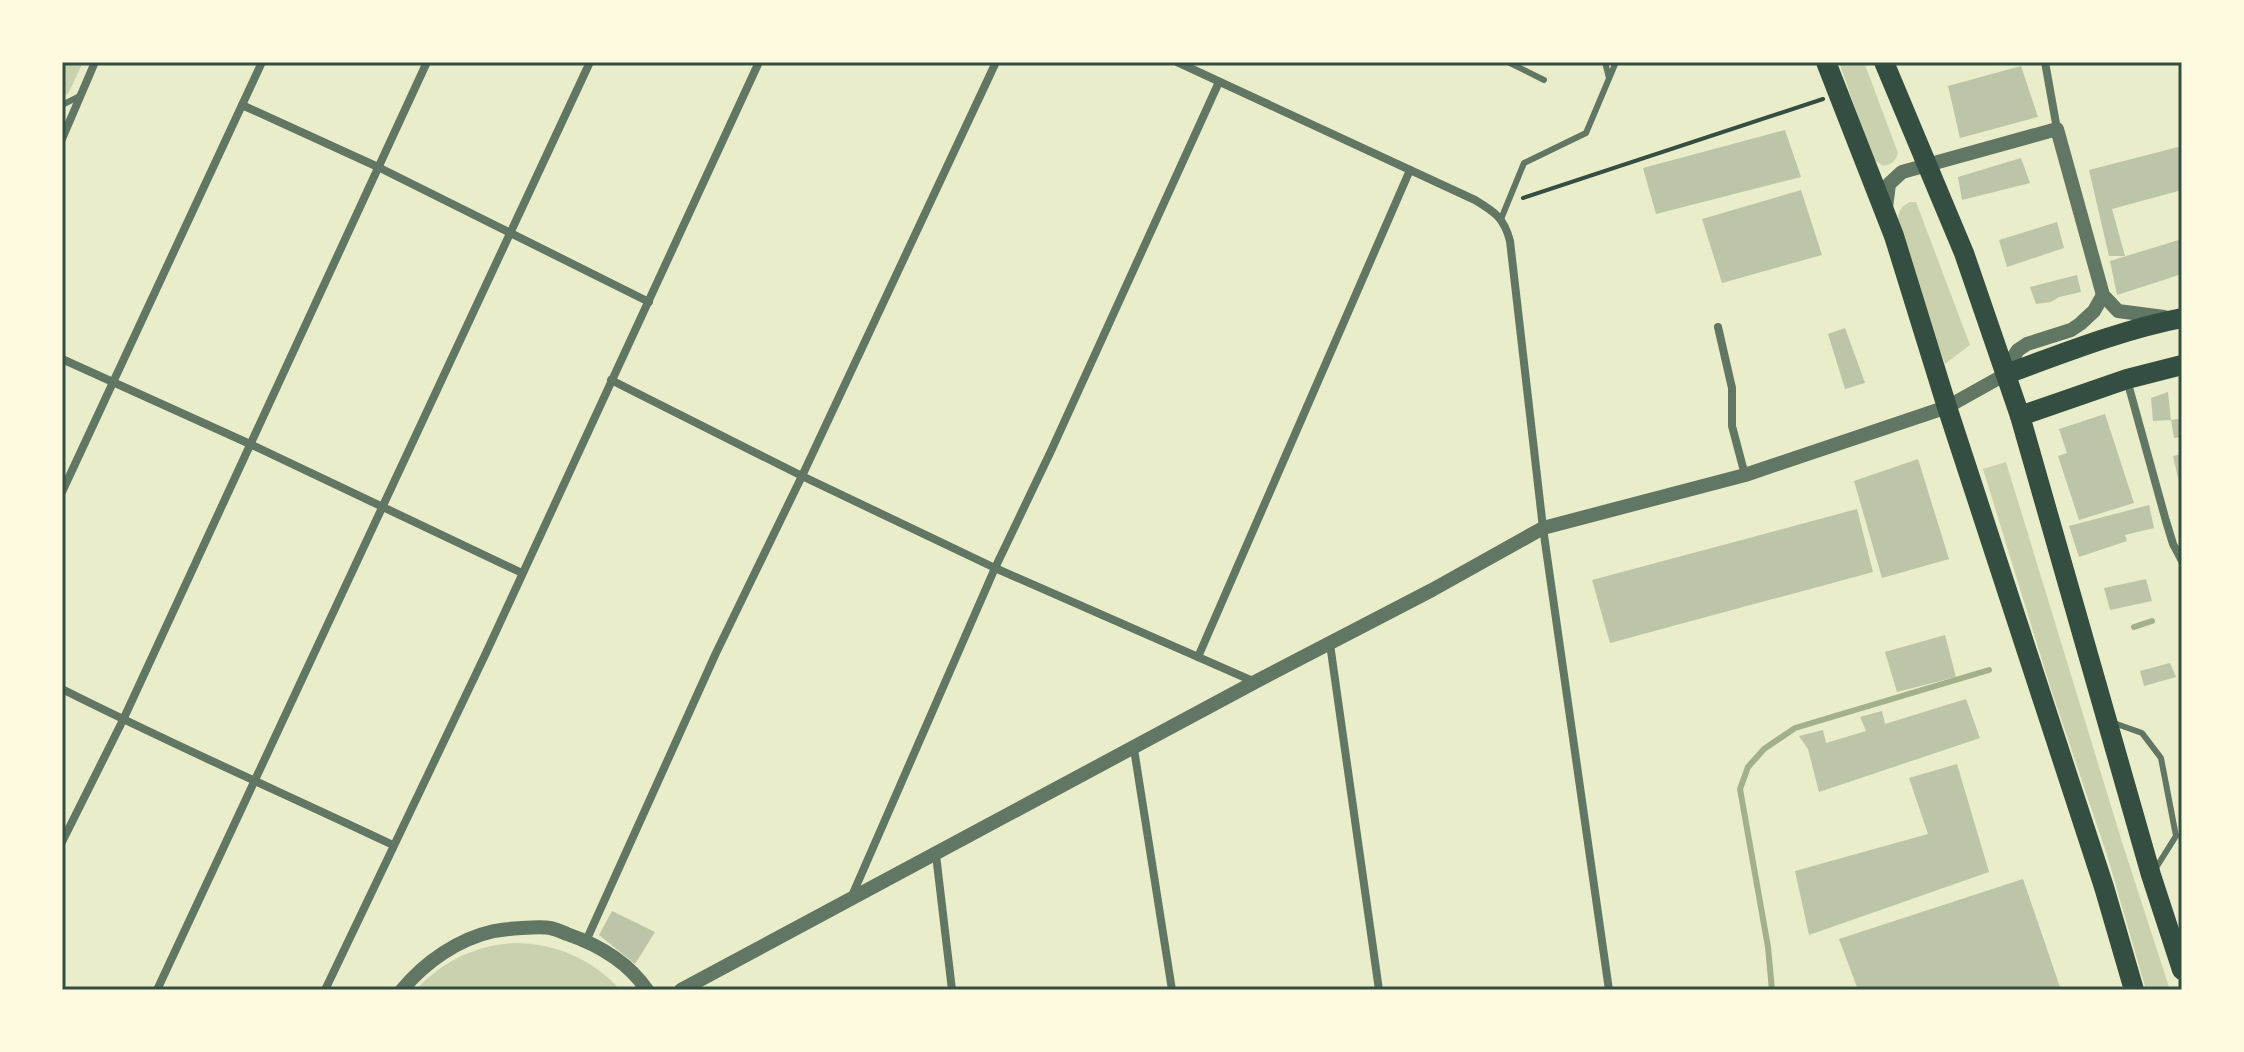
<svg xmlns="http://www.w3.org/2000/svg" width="2244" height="1052" viewBox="0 0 2244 1052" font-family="Arial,sans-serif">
<rect width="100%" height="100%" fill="#e9edc9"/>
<g fill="#cad2ad">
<polygon points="62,62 83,62 69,92 63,98"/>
<path d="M1839,62H1864L1898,153C1895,162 1892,164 1883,166L1873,159Z"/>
<path d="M1910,202H1916L1970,345L1945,364L1899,233C1897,220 1896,208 1910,202Z"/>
<polygon points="2006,462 2122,842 2170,990 2146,990 2108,858 2050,686 1983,469"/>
<path d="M514,943C555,943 593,959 620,990H416C441,962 476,945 514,943Z"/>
</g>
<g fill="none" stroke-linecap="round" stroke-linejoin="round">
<g stroke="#a3b18a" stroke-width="6">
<polyline points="2134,627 2152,621"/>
<polyline points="1772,990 1768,947 1740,789 1748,767 1764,749 1795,728 1989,670"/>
</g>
</g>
<g fill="#bcc5a7">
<polygon points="2021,66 2038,117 1960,138 1948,86"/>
<polygon points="1785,130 1801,177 1656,214 1643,168"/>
<polygon points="2182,146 2182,190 2112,209 2125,256 2109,256 2089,170"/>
<polygon points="2021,158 2030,183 1962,200 1958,177"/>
<polygon points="1801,190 1822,255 1722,283 1702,219"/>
<polygon points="2057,222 2064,248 2007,267 1999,240"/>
<polygon points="2182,239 2182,274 2117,295 2110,261"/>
<polygon points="2077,275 2081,292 2059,297 2051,302 2036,304 2030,287"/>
<polygon points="1845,328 1865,383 1845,389 1828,334"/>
<polygon points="2168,392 2171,420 2153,421 2151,398"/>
<polygon points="2105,414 2134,503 2079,520 2058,456 2067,453 2059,429"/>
<polygon points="2182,418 2182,437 2174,438 2171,420"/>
<polygon points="2182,454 2182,491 2181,491 2173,456"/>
<polygon points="1918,459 1949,559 1882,578 1854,481"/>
<polygon points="2149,505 2154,528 2125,535 2127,541 2079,557 2069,526"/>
<polygon points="1857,509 1873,572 1610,643 1592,580"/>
<polygon points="2146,579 2152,601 2110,610 2104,588"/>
<polygon points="1945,635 1956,677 1897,692 1885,652"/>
<polygon points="2170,663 2176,677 2144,686 2140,671"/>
<polygon points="1966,699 1980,738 1819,792 1808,749 1799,736 1823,730 1826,743 1866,731 1860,717 1882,711 1885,724"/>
<polygon points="1957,764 1989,872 1809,935 1795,871 1928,834 1909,778"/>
<polygon points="2023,879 2061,990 1858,990 1839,939"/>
<polygon points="612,911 655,932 635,964 599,935"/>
</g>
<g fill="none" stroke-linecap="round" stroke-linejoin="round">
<polyline stroke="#344e41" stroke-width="4" points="1523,198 1823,99"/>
<g stroke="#617663" stroke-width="6">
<polyline points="1508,62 1544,80"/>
<polyline points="1605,62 1609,78"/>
<polyline points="62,105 80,96"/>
<polyline points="1501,219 1524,163 1586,133 1616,62"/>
<polyline points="2111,722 2142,733 2161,758 2176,836 2154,871"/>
</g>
<g stroke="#617663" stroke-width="8">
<path d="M1177,62L1475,200C1495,212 1504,218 1510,241L1543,528L1609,990"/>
<polyline points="2045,62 2057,129"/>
<polyline points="242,105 378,167 649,302"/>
<polyline points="62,139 95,62"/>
<polyline points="1718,327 1732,388 1732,426 1745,475"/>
<polyline points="62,359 250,444 522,573"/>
<polyline points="611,380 802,476 995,568 1255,682"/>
<polyline points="2127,380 2166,521 2173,544 2182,561"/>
<polyline points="62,492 262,62"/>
<polyline points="1330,644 1379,990"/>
<polyline points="1198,657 1410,170"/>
<path d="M62,689C171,744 283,793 393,845"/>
<polyline points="1134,749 1172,990"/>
<polyline points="62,842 123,720 427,62"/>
<polyline points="936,855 952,990"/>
<polyline points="851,898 995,568 1051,451 1219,82"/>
<polyline points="586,941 716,653 802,476 996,62"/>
<polyline points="157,990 590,62"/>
<polyline points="325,990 486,653 759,62"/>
</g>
<g stroke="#617663" stroke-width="14">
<polyline points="1886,208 1889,184 1902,172 2057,129 2103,295 2118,311 2164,317"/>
<path d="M402,990C425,962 458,939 494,931C504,929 540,926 550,928C556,929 562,932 567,934C599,945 628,962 647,990"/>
<polyline points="681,990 1255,682 1432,590 1543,528 1745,475 1947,407 2006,374 2012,359 2018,350 2027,344 2071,330 2080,324 2094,311 2103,295"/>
</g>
<g stroke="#344e41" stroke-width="20">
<polyline points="1826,62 1894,236 1947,407 2104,887 2134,990"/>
<polyline points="1884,62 1964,253 2020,416 2151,875 2182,970"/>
<path d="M2006,374C2064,353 2121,330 2182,318"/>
<polyline points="2020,416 2127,379 2182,365"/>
</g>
</g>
<rect width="2244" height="1052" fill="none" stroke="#fefae0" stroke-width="128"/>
<rect x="64" y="64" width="2116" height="924" fill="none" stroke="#344e41" stroke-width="3"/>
</svg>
